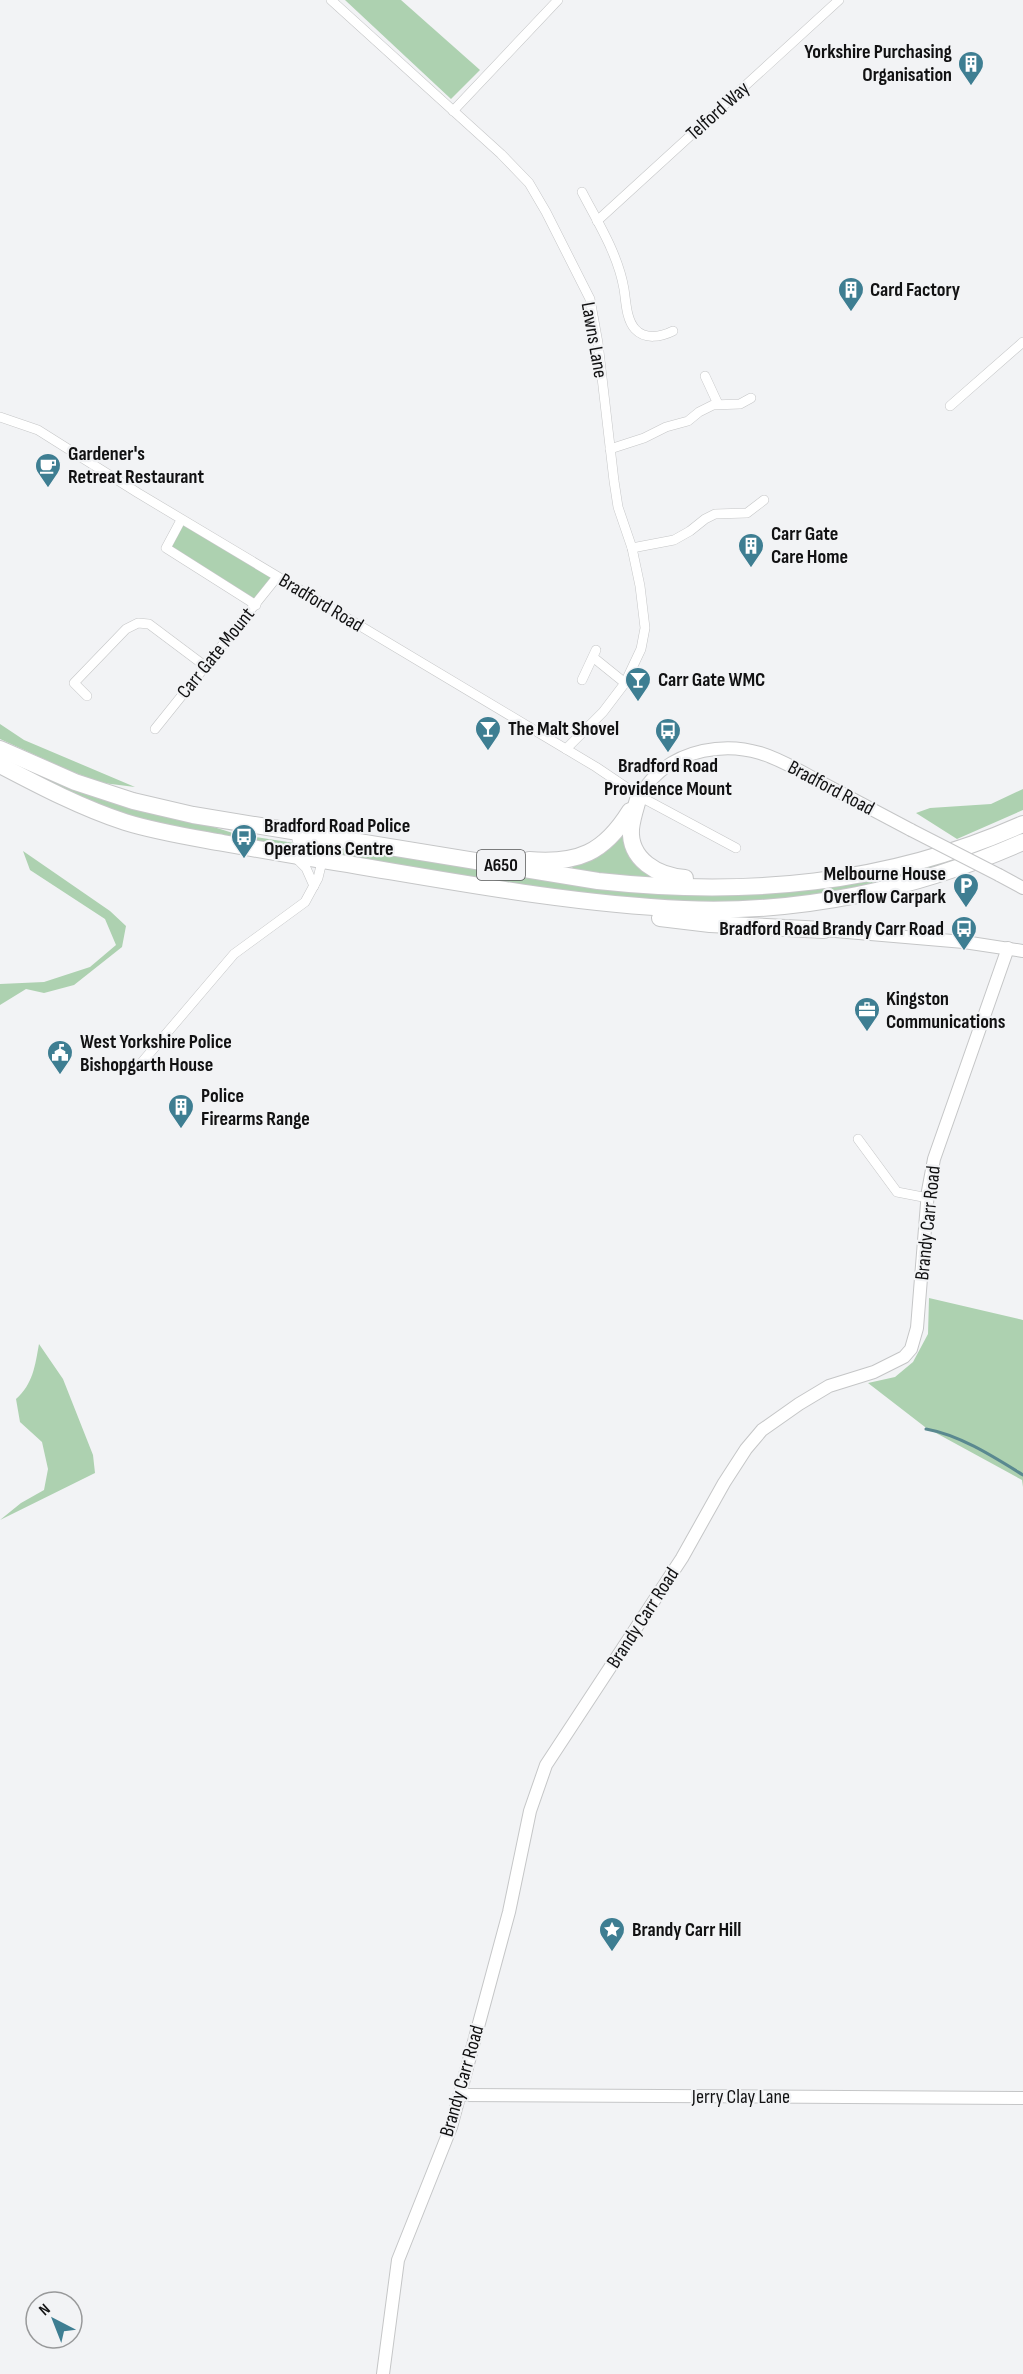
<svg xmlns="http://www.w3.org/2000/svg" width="1023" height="2374" viewBox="0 0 1023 2374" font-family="'Sofia Sans Condensed',sans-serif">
<rect width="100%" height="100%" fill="#f2f3f5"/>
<g fill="#add1b0">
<polygon points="345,0 401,0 480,70 451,99"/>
<polygon points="181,520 277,577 256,605 166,548"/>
<polygon points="0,724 24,740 135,787 103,783 70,771 0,739"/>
<polygon points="29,769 236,834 307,845 304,851 163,827 104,807 27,771"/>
<polygon points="1023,789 1023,810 957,839 916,813 930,808 991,804"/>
<polygon points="622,835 652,879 597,874 572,869 573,865"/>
<polygon points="321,843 642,891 943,862 948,866 891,882 788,900 714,904 566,893 328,855"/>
<polygon points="23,851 110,911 126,926 122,947 74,985 44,993 26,989 0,1005 0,984 44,982 90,967 116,945 105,919 30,870"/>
<polygon points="929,1298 1023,1320 1023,1487 1022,1480 925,1427 868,1383 895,1377 913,1362 928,1334"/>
<path d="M39,1344L63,1379L93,1455L95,1473L0,1520L21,1503L44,1490L48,1469L42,1442L20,1422L16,1399C33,1384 35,1366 39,1344Z"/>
</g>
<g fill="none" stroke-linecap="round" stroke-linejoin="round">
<path stroke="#5a8990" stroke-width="3" d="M926,1429C960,1435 994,1457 1023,1475"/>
<defs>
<g id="street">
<polyline points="331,0 501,154 529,183 546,212 590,299 598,343 614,481 618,507 632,548 640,586 645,628 641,649 625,683 603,712 566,749"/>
<polyline points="453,111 558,0"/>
<path d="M582,192C598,223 618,254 624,289C626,301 626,319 635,329C645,340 661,337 673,331"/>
<polyline points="597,221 839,0"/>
<polyline points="705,376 718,404"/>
<polyline points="950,406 1023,342"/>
<polyline points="0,417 38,430 138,493 596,767 639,796 736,848"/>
<polyline points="610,449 644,438 666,427 688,421 699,412 713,405 740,404 751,398"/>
<polyline points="181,520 166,548 256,605"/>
<polyline points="632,548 674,540 690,531 705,519 715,514 747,513 764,500"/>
<polyline points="594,658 625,683"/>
<polyline points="582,680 596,650"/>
<polyline points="87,696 74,683 126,629 138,623 149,624 205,666"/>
<polyline points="155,729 277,577"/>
<polyline points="296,858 306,868 314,886"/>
<polyline points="137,1068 234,954 305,902 318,878 324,853 317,846 297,840"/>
<polyline points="858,1139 897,1192 928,1198"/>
</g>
<g id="secondary">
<path d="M639,796C644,790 648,783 653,778C680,750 724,742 760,753C783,760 805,774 826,785C854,800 883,815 911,830"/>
<polyline points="999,875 1023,888"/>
<polyline points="824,930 964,942 1023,951"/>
<polyline points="460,2095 1023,2098"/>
<polyline points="383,2374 398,2260 451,2127 509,1912 530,1811 546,1765 682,1558 724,1483 746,1449 762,1430 799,1404 829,1386 874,1372 904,1357 911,1349 917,1328 928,1191 934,1159 1008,948"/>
</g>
<g id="highway">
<path d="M0,749L75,782L133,801L193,815L598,881C746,897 886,885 1023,824"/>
<path d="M0,765C40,786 82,808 125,822C157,832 190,837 223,843C268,851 314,859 359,866C466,884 575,904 684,909C800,914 917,889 1023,842"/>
<path d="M639,796C636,807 632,818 631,829C629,860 658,876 685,878"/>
<path d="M529,860C578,864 604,853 630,811"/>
<polyline points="660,918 710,924 824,930"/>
</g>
</defs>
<use href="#street" stroke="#c5c6c7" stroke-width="10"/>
<use href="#secondary" stroke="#c5c6c7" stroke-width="14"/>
<use href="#highway" stroke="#c5c6c7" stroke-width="18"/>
<use href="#street" stroke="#fff" stroke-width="9"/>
<use href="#secondary" stroke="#fff" stroke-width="12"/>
<use href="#highway" stroke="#fff" stroke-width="16"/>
<defs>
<polyline id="secondary-bridge" points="911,830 999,875"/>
</defs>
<use href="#secondary-bridge" stroke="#c5c6c7" stroke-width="14" stroke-linecap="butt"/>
<use href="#secondary-bridge" stroke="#fff" stroke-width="12"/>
</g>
<defs>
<symbol id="building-pin" viewBox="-11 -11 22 30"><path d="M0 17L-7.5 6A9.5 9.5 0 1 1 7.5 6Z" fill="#3e7e92" stroke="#f2f3f5"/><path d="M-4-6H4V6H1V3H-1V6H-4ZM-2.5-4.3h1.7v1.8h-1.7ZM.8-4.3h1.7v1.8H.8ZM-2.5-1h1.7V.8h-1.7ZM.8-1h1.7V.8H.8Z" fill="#fff"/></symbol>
<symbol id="cafe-pin" viewBox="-11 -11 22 30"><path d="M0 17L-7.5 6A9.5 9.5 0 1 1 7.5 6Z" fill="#3e7e92" stroke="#f2f3f5"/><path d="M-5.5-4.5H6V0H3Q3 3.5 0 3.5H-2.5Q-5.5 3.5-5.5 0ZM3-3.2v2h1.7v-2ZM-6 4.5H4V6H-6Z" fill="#fff"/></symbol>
<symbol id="bar-pin" viewBox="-11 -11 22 30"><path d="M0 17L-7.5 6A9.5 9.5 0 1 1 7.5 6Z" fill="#3e7e92" stroke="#f2f3f5"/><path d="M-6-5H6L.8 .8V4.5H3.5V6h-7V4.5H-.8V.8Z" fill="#fff"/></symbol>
<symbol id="bus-pin" viewBox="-11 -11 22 30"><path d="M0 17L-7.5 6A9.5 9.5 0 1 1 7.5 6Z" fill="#3e7e92" stroke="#f2f3f5"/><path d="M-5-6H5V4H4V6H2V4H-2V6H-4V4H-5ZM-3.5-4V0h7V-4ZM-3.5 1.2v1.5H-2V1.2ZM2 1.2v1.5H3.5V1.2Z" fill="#fff"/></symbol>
<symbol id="parking-pin" viewBox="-11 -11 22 30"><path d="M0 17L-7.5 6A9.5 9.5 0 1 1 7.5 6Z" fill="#3e7e92" stroke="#f2f3f5"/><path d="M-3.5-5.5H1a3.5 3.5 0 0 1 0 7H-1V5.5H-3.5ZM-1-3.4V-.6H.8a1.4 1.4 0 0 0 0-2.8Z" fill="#fff"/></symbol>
<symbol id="office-pin" viewBox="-11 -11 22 30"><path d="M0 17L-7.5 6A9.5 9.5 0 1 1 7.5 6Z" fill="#3e7e92" stroke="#f2f3f5"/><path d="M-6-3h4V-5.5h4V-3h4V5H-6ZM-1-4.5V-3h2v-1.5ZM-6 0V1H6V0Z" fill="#fff"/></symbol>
<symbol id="civic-pin" viewBox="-11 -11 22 30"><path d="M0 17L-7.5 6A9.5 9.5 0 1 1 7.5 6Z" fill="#3e7e92" stroke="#f2f3f5"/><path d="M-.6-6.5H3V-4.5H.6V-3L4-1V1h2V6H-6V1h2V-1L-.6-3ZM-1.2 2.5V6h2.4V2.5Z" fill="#fff"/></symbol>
<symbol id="sight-pin" viewBox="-11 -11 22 30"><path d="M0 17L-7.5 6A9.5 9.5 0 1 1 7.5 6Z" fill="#3e7e92" stroke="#f2f3f5"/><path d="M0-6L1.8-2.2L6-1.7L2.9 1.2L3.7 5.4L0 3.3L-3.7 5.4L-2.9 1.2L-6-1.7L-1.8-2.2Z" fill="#fff"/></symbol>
</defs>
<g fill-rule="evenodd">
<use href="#building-pin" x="956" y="49" width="30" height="40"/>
<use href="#building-pin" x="836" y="275" width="30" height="40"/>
<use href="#cafe-pin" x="33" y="451" width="30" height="40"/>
<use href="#building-pin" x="736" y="531" width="30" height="40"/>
<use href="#bar-pin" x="623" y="665" width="30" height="40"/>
<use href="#bar-pin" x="473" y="714" width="30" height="40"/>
<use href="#bus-pin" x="653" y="716" width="30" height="40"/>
<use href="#bus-pin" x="229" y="822" width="30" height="40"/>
<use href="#parking-pin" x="951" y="871" width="30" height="40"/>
<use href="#bus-pin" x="949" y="914" width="30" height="40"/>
<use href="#office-pin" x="852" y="995" width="30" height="40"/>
<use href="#civic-pin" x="45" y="1038" width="30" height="40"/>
<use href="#building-pin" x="166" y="1092" width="30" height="40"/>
<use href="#sight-pin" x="597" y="1915" width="30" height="40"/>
</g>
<g text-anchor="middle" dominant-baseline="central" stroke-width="4.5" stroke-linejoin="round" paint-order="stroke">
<rect fill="#f2f3f5" stroke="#545556" stroke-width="1.5" x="477" y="850" width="48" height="30" rx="4.5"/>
<g font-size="18" font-weight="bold" fill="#111112">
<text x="501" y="865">A650</text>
</g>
<g font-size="20" font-weight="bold" fill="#111112" stroke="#f2f3f5" text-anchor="start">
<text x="952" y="52" text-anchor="end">Yorkshire Purchasing<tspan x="952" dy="23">Organisation</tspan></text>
<text x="870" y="290">Card Factory</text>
<text x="68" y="454">Gardener's<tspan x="68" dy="23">Retreat Restaurant</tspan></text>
<text x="771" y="534">Carr Gate<tspan x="771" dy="23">Care Home</tspan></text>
<text x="658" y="680">Carr Gate WMC</text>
<text x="508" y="729">The Malt Shovel</text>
<text x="668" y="766" text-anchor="middle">Bradford Road<tspan x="668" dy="23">Providence Mount</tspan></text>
<text x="264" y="826">Bradford Road Police<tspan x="264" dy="23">Operations Centre</tspan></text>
<text x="946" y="874" text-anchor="end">Melbourne House<tspan x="946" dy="23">Overflow Carpark</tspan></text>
<text x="944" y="929" text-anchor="end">Bradford Road Brandy Carr Road</text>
<text x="886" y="999">Kingston<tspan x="886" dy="23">Communications</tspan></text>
<text x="80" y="1042">West Yorkshire Police<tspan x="80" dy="23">Bishopgarth House</tspan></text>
<text x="201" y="1096">Police<tspan x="201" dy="23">Firearms Range</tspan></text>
<text x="632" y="1930">Brandy Carr Hill</text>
</g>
<g font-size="20" fill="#111112" stroke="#f2f3f5">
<text transform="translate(718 111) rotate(-42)">Telford Way</text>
<text transform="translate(594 340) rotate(80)">Lawns Lane</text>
<text transform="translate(321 603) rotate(31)">Bradford Road</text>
<text transform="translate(216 653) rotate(-51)">Carr Gate Mount</text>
<text transform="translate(831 788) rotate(28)">Bradford Road</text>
<text transform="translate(928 1223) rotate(-84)">Brandy Carr Road</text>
<text transform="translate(643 1618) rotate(-57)">Brandy Carr Road</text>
<text transform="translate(462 2081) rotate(-74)">Brandy Carr Road</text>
<text x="741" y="2097">Jerry Clay Lane</text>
</g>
</g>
<g transform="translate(54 2320) rotate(318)"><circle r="28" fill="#f2f3f5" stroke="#98999a" stroke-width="1.5"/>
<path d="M0-4.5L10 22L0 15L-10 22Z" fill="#3e7e92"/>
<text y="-9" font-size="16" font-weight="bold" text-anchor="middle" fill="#111112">N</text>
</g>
</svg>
